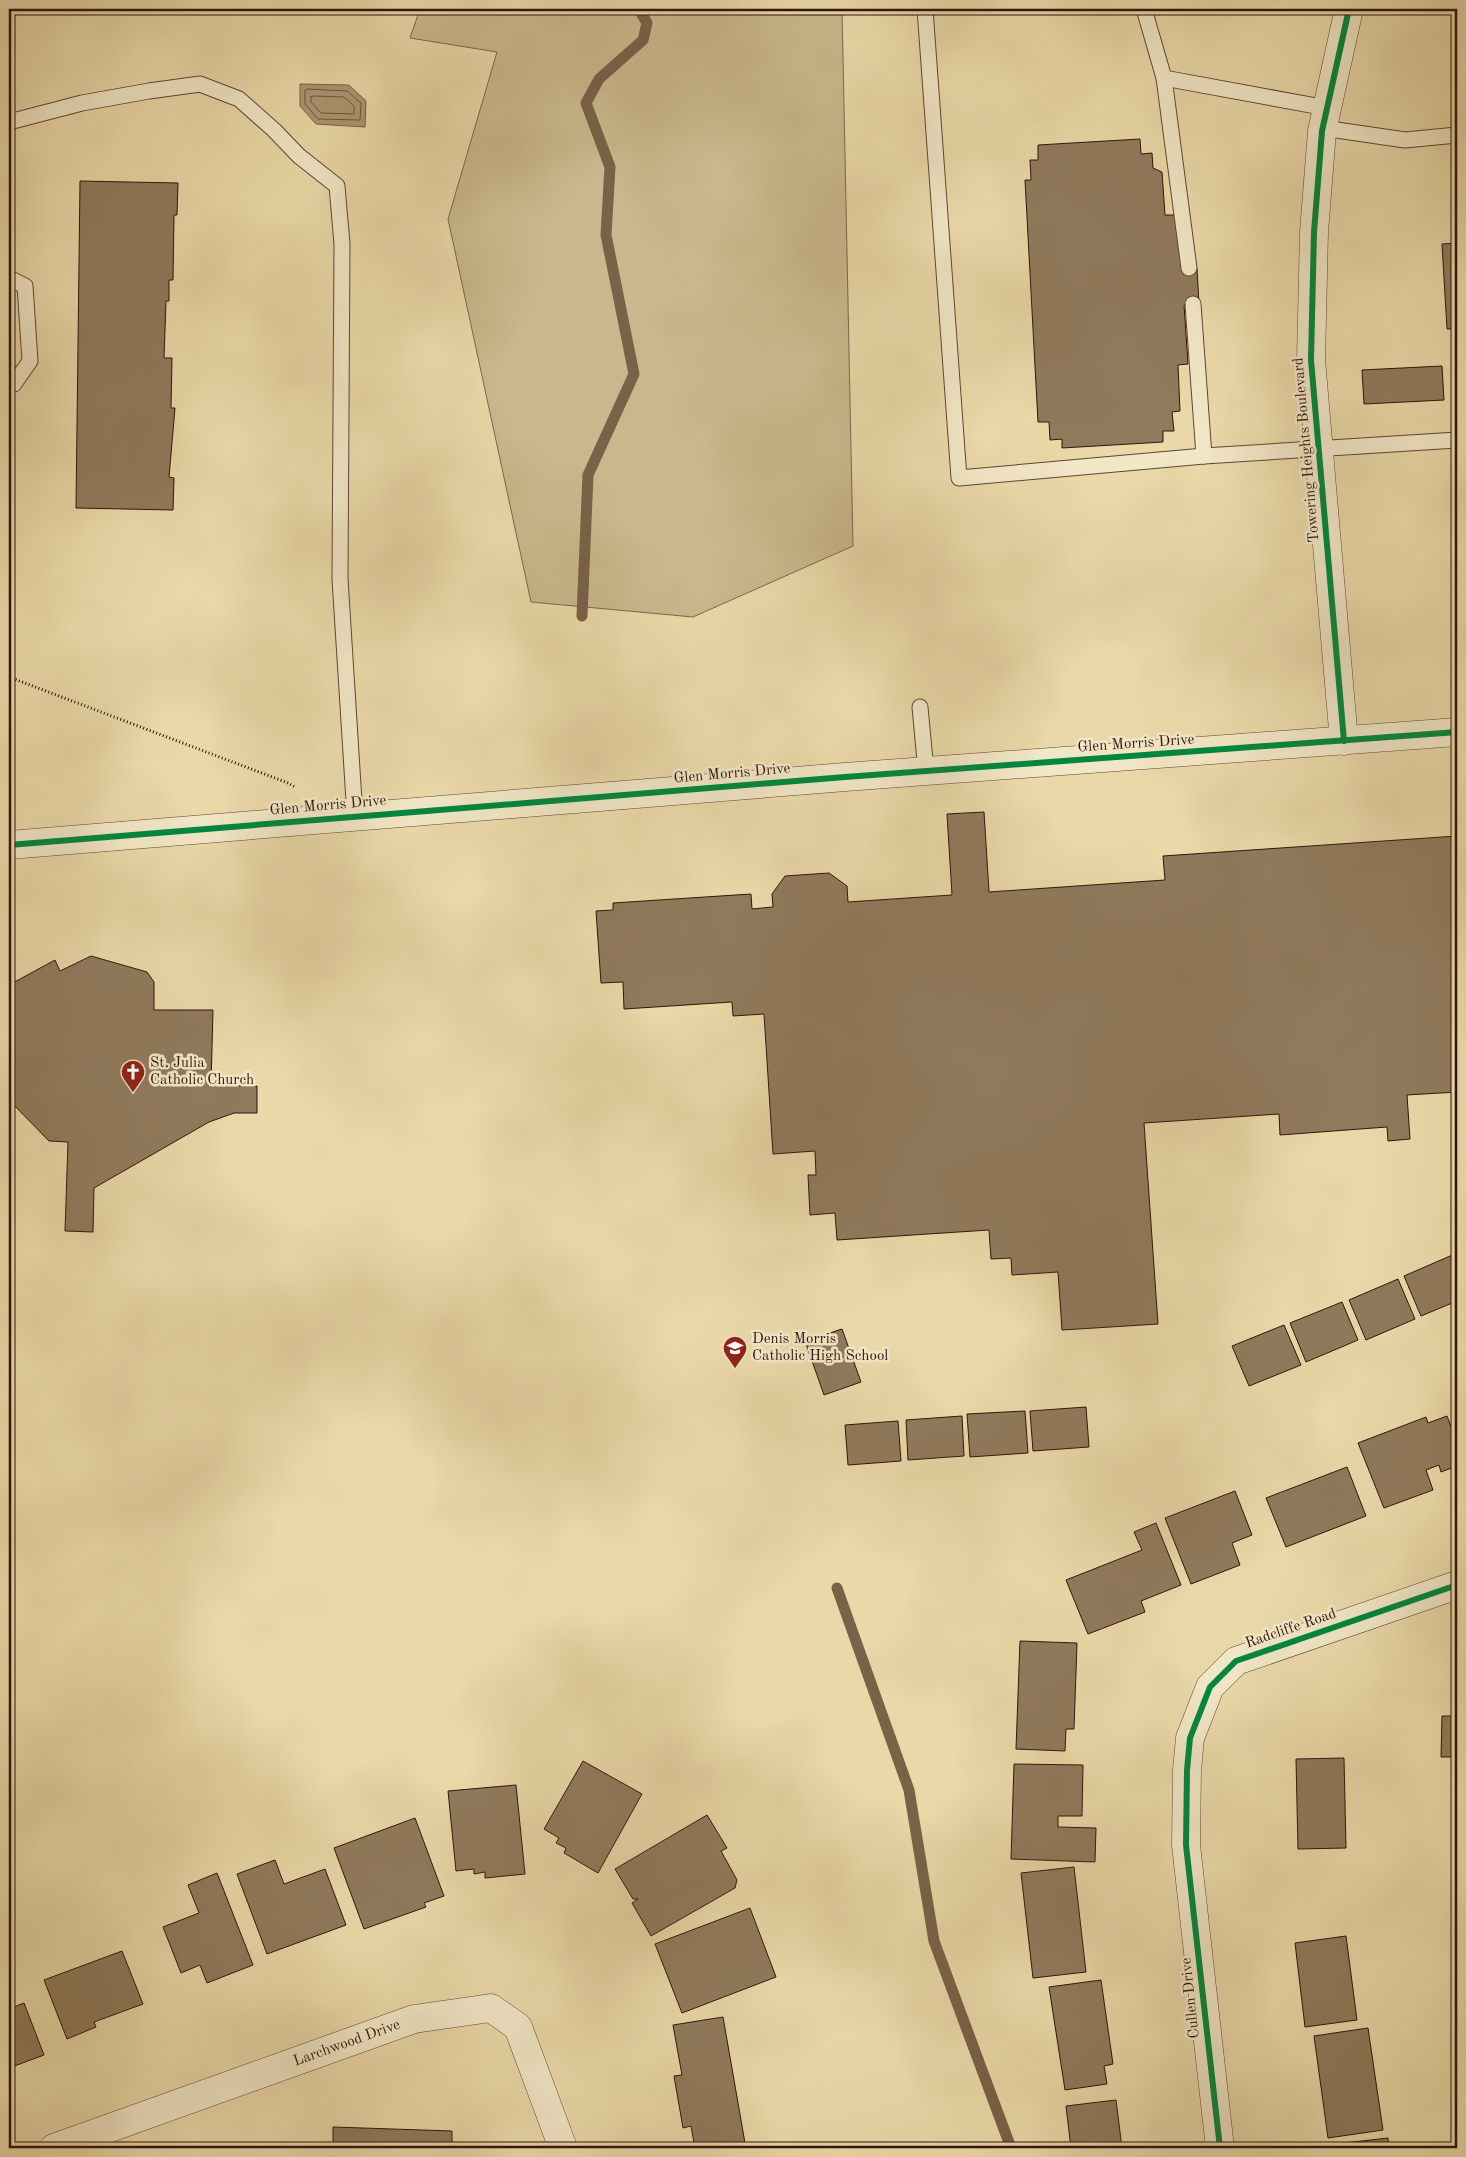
<svg xmlns="http://www.w3.org/2000/svg" width="1466" height="2157" viewBox="0 0 1466 2157" font-family="'Old Standard TT',serif">
<rect width="100%" height="100%" fill="#ead8a8"/>
<filter id="stains"><feTurbulence type="fractalNoise" baseFrequency=".004" numOctaves="4"/><feColorMatrix values="0 0 0 0 .2 0 0 0 0 .09 0 0 0 0 .02 0 0 0 .5 -.17"/></filter>
<radialGradient id="worn" r=".72"><stop offset=".6" stop-color="#630" stop-opacity="0"/><stop offset="1" stop-color="#630" stop-opacity=".3"/></radialGradient>
<polygon fill="#cab78d" stroke="#7c664c" points="420,9 842,9 853,546 693,617 531,602 448,219 497,52 410,38"/>
<polygon fill="#aa9672" stroke="#796248" points="300,84 349,85 366,101 365,127 316,124 300,106"/>
<g fill="none" stroke-linecap="round" stroke-linejoin="round">
<g stroke="#6c563e" stroke-width="1">
<polygon points="307,89 347,91 361,103 360,120 318,119 305,104 305,91"/>
<polygon points="314,96 344,97 354,106 354,114 321,113 311,102 311,97"/>
</g>
<g stroke="#796248" stroke-width="11">
<polyline points="582,616 588,475 634,374 606,235 610,167 586,103 599,79 643,40 647,23 639,9"/>
<polyline points="837,1588 909,1790 934,1941 1011,2148"/>
</g>
</g>
<g fill="#907a5c" stroke="#2f150a">
<polygon points="1140,139 1141,154 1152,153 1153,168 1162,172 1165,215 1179,215 1189,268 1197,268 1199,304 1184,305 1188,364 1178,365 1180,411 1172,412 1174,431 1163,431 1163,442 1062,448 1062,439 1050,440 1049,422 1038,422 1025,180 1031,180 1030,160 1038,160 1038,145"/>
<polygon points="80,181 178,183 177,215 174,215 173,280 169,280 169,301 166,301 164,358 172,358 171,408 175,408 169,477 174,478 173,510 76,508"/>
<polygon points="1457,243 1457,329 1447,329 1442,244"/>
<polygon points="1442,366 1444,400 1364,404 1362,370"/>
<polygon points="984,812 989,892 1165,880 1163,856 1457,836 1457,1092 1407,1095 1410,1139 1388,1141 1387,1127 1280,1135 1279,1114 1144,1123 1158,1324 1062,1330 1058,1272 1012,1275 1011,1258 991,1259 989,1230 837,1240 835,1213 810,1215 808,1175 816,1175 815,1151 773,1154 764,1014 733,1016 732,1002 624,1009 623,982 601,983 596,911 613,910 613,903 751,894 752,909 773,907 772,894 785,876 829,873 847,886 848,902 952,895 947,814"/>
<polygon points="91,956 147,972 154,982 154,1010 213,1010 211,1085 257,1086 257,1113 234,1113 209,1122 94,1188 93,1232 65,1231 68,1142 49,1141 9,1100 9,985 55,960 60,971"/>
<polygon points="1457,1253 1457,1301 1421,1316 1404,1276"/>
<polygon points="1398,1279 1415,1319 1366,1340 1349,1300"/>
<polygon points="1342,1302 1358,1340 1306,1362 1290,1323"/>
<polygon points="1284,1325 1301,1365 1249,1386 1232,1346"/>
<polygon points="842,1329 861,1382 824,1395 805,1341"/>
<polygon points="1086,1407 1089,1447 1033,1451 1030,1411"/>
<polygon points="1025,1411 1028,1453 970,1457 967,1414"/>
<polygon points="962,1416 964,1456 908,1460 906,1420"/>
<polygon points="1447,1416 1457,1442 1457,1466 1441,1472 1439,1465 1426,1470 1433,1490 1384,1508 1358,1443 1426,1417 1428,1423"/>
<polygon points="898,1421 901,1461 848,1465 845,1425"/>
<polygon points="1347,1467 1366,1516 1286,1547 1266,1498"/>
<polygon points="1235,1491 1252,1535 1232,1543 1240,1565 1191,1584 1165,1518"/>
<polygon points="1156,1523 1181,1585 1141,1601 1145,1612 1088,1634 1066,1580 1142,1550 1134,1532"/>
<polygon points="1020,1641 1077,1643 1074,1729 1066,1729 1065,1751 1016,1749"/>
<polygon points="1442,1716 1457,1716 1457,1757 1441,1757"/>
<polygon points="1344,1758 1346,1848 1298,1849 1296,1759"/>
<polygon points="583,1761 642,1794 598,1873 564,1853 566,1848 556,1843 559,1838 544,1829"/>
<polygon points="1014,1764 1083,1765 1082,1816 1058,1816 1058,1827 1096,1828 1095,1862 1011,1859"/>
<polygon points="516,1785 525,1874 485,1878 485,1872 474,1874 474,1869 456,1871 448,1791"/>
<polygon points="707,1815 727,1848 721,1851 737,1880 735,1888 651,1936 632,1903 638,1899 633,1899 615,1869"/>
<polygon points="415,1818 444,1896 424,1903 426,1907 364,1929 334,1848"/>
<polygon points="275,1860 284,1884 325,1869 346,1925 267,1954 237,1874"/>
<polygon points="1074,1867 1086,1972 1033,1978 1021,1873"/>
<polygon points="217,1873 253,1965 207,1983 200,1965 181,1973 163,1927 199,1913 188,1885"/>
<polygon points="750,1908 776,1977 682,2013 655,1944"/>
<polygon points="1346,1936 1357,2020 1305,2027 1295,1943"/>
<polygon points="122,1951 143,2004 94,2022 96,2027 67,2039 44,1980"/>
<polygon points="1101,1980 1113,2064 1104,2066 1107,2084 1065,2090 1049,1987"/>
<polygon points="24,2003 44,2055 9,2068 9,2009"/>
<polygon points="723,2017 745,2143 717,2148 695,2148 691,2126 683,2128 674,2076 682,2075 673,2025"/>
<polygon points="1368,2028 1383,2130 1328,2138 1314,2036"/>
<polygon points="1116,2100 1122,2148 1071,2148 1066,2106"/>
<polygon points="333,2127 452,2131 452,2148 333,2148"/>
<polygon points="1388,2138 1389,2148 1336,2148 1335,2144"/>
</g>
<g fill="none" stroke-linecap="round" stroke-linejoin="round">
<defs>
<g id="service">
<polyline points="925,9 959,478 1204,456 1457,440"/>
<polyline points="1144,9 1164,78 1327,108"/>
<polyline points="1164,78 1189,268"/>
<polyline points="9,122 82,103 149,91 200,84 239,99 274,130 299,156 337,186 342,244 340,579 355,817"/>
<polyline points="1323,128 1405,140 1457,135"/>
<polyline points="9,278 25,286 30,361 14,384 9,384"/>
<polyline points="1193,304 1204,456"/>
<polyline points="920,707 926,771"/>
</g>
<g id="minor">
<polyline points="1344,741 1311,360 1314,232 1322,131 1349,9"/>
<polyline points="9,845 845,777 1457,732"/>
<path id="s1" d="M54,2148L414,2019L491,2008L518,2027L563,2148"/>
<polyline points="1220,2148 1186,1845 1187,1770 1190,1738 1210,1687 1236,1661 1457,1585"/>
</g>
</defs>
<use href="#service" stroke="#5e4632" stroke-width="17"/>
<use href="#minor" stroke="#5e4632" stroke-width="29"/>
<polyline stroke="#2f150a" stroke-width="3" stroke-dasharray="1 2.5" stroke-linecap="butt" points="9,677 288,783 295,787"/>
<use href="#service" stroke="#f1e6c6" stroke-width="15"/>
<use href="#minor" stroke="#f1e6c6" stroke-width="28"/>
<defs>
<g id="cycleway">
<polyline points="1344,741 1311,360 1314,232 1322,131 1349,9"/>
<polyline points="9,845 845,777 1457,732"/>
<polyline points="1220,2148 1186,1845 1187,1770 1190,1738 1210,1687 1236,1661 1457,1585"/>
</g>
</defs>
<use href="#cycleway" stroke="#f1e6c6" stroke-width="9"/>
<use href="#cycleway" stroke="#00873e" stroke-width="6"/>
</g>
<defs>
<symbol id="church-pin" viewBox="-11 -11 22 30"><path d="M0 17L-7.5 6A9.5 9.5 0 1 1 7.5 6Z" fill="#8f2418" stroke="#f1e6c6"/><path d="M-1.2-6h2.4v3.5h3.3v2.4h-3.3V6h-2.4V-.1h-3.3v-2.4h3.3Z" fill="#fff"/></symbol>
<symbol id="school-pin" viewBox="-11 -11 22 30"><path d="M0 17L-7.5 6A9.5 9.5 0 1 1 7.5 6Z" fill="#8f2418" stroke="#f1e6c6"/><path d="M0-5L7-2L0 1L-7-2ZM-4 1L0 2.5L4 1V4Q0 6-4 4Z" fill="#fff"/></symbol>
</defs>
<g fill-rule="evenodd">
<use href="#church-pin" x="119" y="1058" width="28" height="38"/>
<use href="#school-pin" x="721" y="1334" width="28" height="38"/>
</g>
<g text-anchor="middle" dominant-baseline="central" stroke-width="5" stroke-linejoin="round" paint-order="stroke">
<g font-size="15" fill="#2f150a" stroke="#f1e6c6">
<text transform="translate(1307 450) rotate(-95)">Towering Heights Boulevard</text>
<text transform="translate(1136 744) rotate(-4)">Glen Morris Drive</text>
<text transform="translate(732 774) rotate(-5)">Glen Morris Drive</text>
<text transform="translate(328 806) rotate(-5)">Glen Morris Drive</text>
<text transform="translate(1291 1629) rotate(-19)">Radcliffe Road</text>
<text transform="translate(1191 1998) rotate(-96)">Cullen Drive</text>
<text stroke="none"><textPath href="#s1" startOffset="311">Larchwood Drive</textPath></text>
</g>
<g font-size="15" fill="#2f150a" stroke="#f1e6c6" text-anchor="start">
<text x="150" y="1063">St. Julia<tspan x="150" dy="17">Catholic Church</tspan></text>
<text x="752" y="1339">Denis Morris<tspan x="752" dy="17">Catholic High School</tspan></text>
</g>
</g>
<rect width="1466" height="2157" fill="none" stroke="#ead8a8" stroke-width="30"/>
<rect x="10" y="10" width="1446" height="2137" fill="none" stroke="#2f150a" stroke-width="2.5"/>
<rect x="15" y="15" width="1436" height="2127" fill="none" stroke="#2f150a"/>
<rect width="100%" height="100%" filter="url(#stains)"/>
<rect width="100%" height="100%" fill="url(#worn)"/>
</svg>
